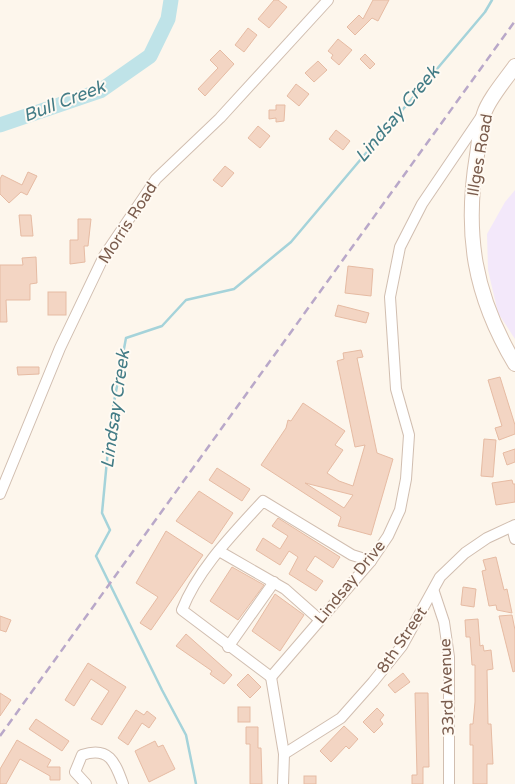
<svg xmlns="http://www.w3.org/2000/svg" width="515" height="784" viewBox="0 0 515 784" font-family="'Varela Round',sans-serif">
<rect width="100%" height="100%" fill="#fdf6ec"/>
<polygon fill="#f3e8fa" points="515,190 515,339 498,313 488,270 487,234 505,202"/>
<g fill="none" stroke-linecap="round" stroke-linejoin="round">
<polyline stroke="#a5d3da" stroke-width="2.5" points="196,784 186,735 162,690 96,556 110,530 102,513 111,418 126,338 162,326 186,300 234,289 291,242 485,12 492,0"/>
<polyline stroke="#bfe3e8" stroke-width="15" points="0,125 100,91 150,56 168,19 171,0"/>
</g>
<g fill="#f3d5c3" stroke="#e6bba3" fill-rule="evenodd">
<polygon points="274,0 278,0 287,7 269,28 258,19"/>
<polygon points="373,0 389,0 378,21 372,18 355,35 347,27 359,15 363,19"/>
<polygon points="248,28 257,35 244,52 235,45"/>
<polygon points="338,39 352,50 339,65 331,58 333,55 328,51"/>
<polygon points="220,50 234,64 205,96 198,89 218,68 210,60"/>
<polygon points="365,54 375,64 370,69 360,59"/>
<polygon points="318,61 327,70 314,82 305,73"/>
<polygon points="296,84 309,94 299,106 287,96"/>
<polygon points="276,105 285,105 284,121 276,122 276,118 269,119 269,110 276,110"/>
<polygon points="258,126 270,136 260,148 248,138"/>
<polygon points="336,130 350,141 343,150 329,139"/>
<polygon points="225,166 234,173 222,187 213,180"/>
<polygon points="28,172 37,176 27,195 21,192 9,203 0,194 0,179 2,175 22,185"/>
<polygon points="19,215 31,215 33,236 21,236"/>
<polygon points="78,219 91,219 88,246 84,246 85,262 70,264 70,240 78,240"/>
<polygon points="36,257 37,283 30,284 30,300 6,300 7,322 0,322 0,265 23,265 22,258"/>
<polygon points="348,266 373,269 371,296 345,293"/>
<rect x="48" y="292" width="18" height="23"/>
<polygon points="338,305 369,313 366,323 335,316"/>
<path d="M361,350L363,357L357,358L377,453L393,459L371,535L338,526L341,517L261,465L286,428L288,420L291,421L303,403L345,431L335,445L343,450L327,473L339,481L353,486L365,445L355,447L337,361L344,359L343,353ZM305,483L353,495L344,508Z"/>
<polygon points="17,367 39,367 39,374 18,375"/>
<polygon points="500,377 515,425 515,434 499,440 495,428 502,426 488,380"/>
<polygon points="484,439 496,440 493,477 481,476"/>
<polygon points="515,449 515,462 507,465 503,453"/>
<polygon points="217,468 250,489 242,501 209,480"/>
<polygon points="512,480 513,484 515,484 515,502 496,505 492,483"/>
<polygon points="199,491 233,513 212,544 176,521"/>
<polygon points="278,518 340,557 333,568 315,556 306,570 323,581 316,591 289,574 298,557 289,551 280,565 256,550 263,538 280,549 288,536 272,526"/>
<polygon points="166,531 203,555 151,630 140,623 158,597 136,583"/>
<polygon points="496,557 504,590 507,589 512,613 497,610 496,605 489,606 482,571 486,570 483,560"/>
<polygon points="232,567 264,585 238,620 210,601"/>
<polygon points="463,587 476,589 474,607 461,605"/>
<polygon points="275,594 304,615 280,651 252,631"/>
<polygon points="512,615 515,630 515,671 513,672 499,616"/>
<polygon points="0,616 11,620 6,632 0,630"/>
<polygon points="478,619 480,646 483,645 484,651 491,650 493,669 487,670 488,724 491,724 493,764 487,764 487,784 473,784 473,745 470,745 470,724 473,724 475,702 475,665 472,665 470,637 466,637 465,620"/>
<polygon points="186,634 232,675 224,684 210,674 212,671 176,646"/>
<polygon points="88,663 126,687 102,725 91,719 109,691 91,679 74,706 65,700"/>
<polygon points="403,673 410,682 395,693 388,685"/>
<polygon points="248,674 261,687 250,698 237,685"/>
<polygon points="0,693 11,700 0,716"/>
<polygon points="415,693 428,693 429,767 423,767 423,784 412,784 412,775 417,775"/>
<rect x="238" y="707" width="12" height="15"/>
<polygon points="377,708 384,715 380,720 383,724 374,733 363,722"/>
<polygon points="136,710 144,715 147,711 156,718 149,728 142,723 128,745 118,738"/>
<polygon points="36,719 69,741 62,751 29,729"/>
<polygon points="344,726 358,739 349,749 346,746 331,762 320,751"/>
<polygon points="246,727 258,727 258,748 261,748 262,784 250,784 250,744 246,744"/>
<polygon points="17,740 51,760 47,767 60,767 60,780 50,780 50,776 20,759 6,784 0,784 0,769"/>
<polygon points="155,741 158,747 163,745 175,769 149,782 135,751"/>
<rect x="304" y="776" width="12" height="8"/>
</g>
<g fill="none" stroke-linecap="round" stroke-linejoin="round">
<defs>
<g id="street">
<polyline points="0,494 60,348 104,256 156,179 220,118 328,0"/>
<polyline points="512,527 515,539"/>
<polyline points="219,551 285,589 320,620"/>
<polyline points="434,592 444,622 449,657 449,784"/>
<polyline points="228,647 274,582"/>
<polyline points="271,677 371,561 388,536 400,510 406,479 409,435 396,389 390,297 400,247 422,204 481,117"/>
<path d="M271,677L182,610C198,569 233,534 263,501L352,555L371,561"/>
<polyline points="271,677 284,754 283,784"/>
<polyline points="284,754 341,718 373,682 402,646 440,577 465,553 487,538 515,525"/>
<path d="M86,784L75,772L82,755C109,746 115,762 123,784"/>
</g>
<path id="secondary" d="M515,66C506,79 488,100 484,114C480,127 479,142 477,155C464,234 474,295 515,364"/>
</defs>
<use href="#street" stroke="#d1beb0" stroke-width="12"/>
<use href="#secondary" stroke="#d6c0b0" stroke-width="16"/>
<use href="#street" stroke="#fff" stroke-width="10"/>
<use href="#secondary" stroke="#fff" stroke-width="14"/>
<polyline stroke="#b9a8c9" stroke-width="2.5" stroke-dasharray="8 5" stroke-linecap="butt" points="0,736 515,21"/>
</g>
<g text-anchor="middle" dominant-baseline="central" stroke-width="4" stroke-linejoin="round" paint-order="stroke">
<g font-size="16" fill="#7a5c4d" stroke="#fffaf3">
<text transform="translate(480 155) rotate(-80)">Illges Road</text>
<text transform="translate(128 223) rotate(-57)">Morris Road</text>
<text transform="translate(350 582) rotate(-51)">Lindsay Drive</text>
<text transform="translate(402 640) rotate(-56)">8th Street</text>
<text transform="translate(447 687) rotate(-92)">33rd Avenue</text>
</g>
<g font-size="18" font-style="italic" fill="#437c86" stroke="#fffaf3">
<text transform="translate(64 101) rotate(-21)">Bull Creek</text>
<text transform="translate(397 114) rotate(-50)">Lindsay Creek</text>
<text transform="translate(115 409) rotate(-82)">Lindsay Creek</text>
</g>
</g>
</svg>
